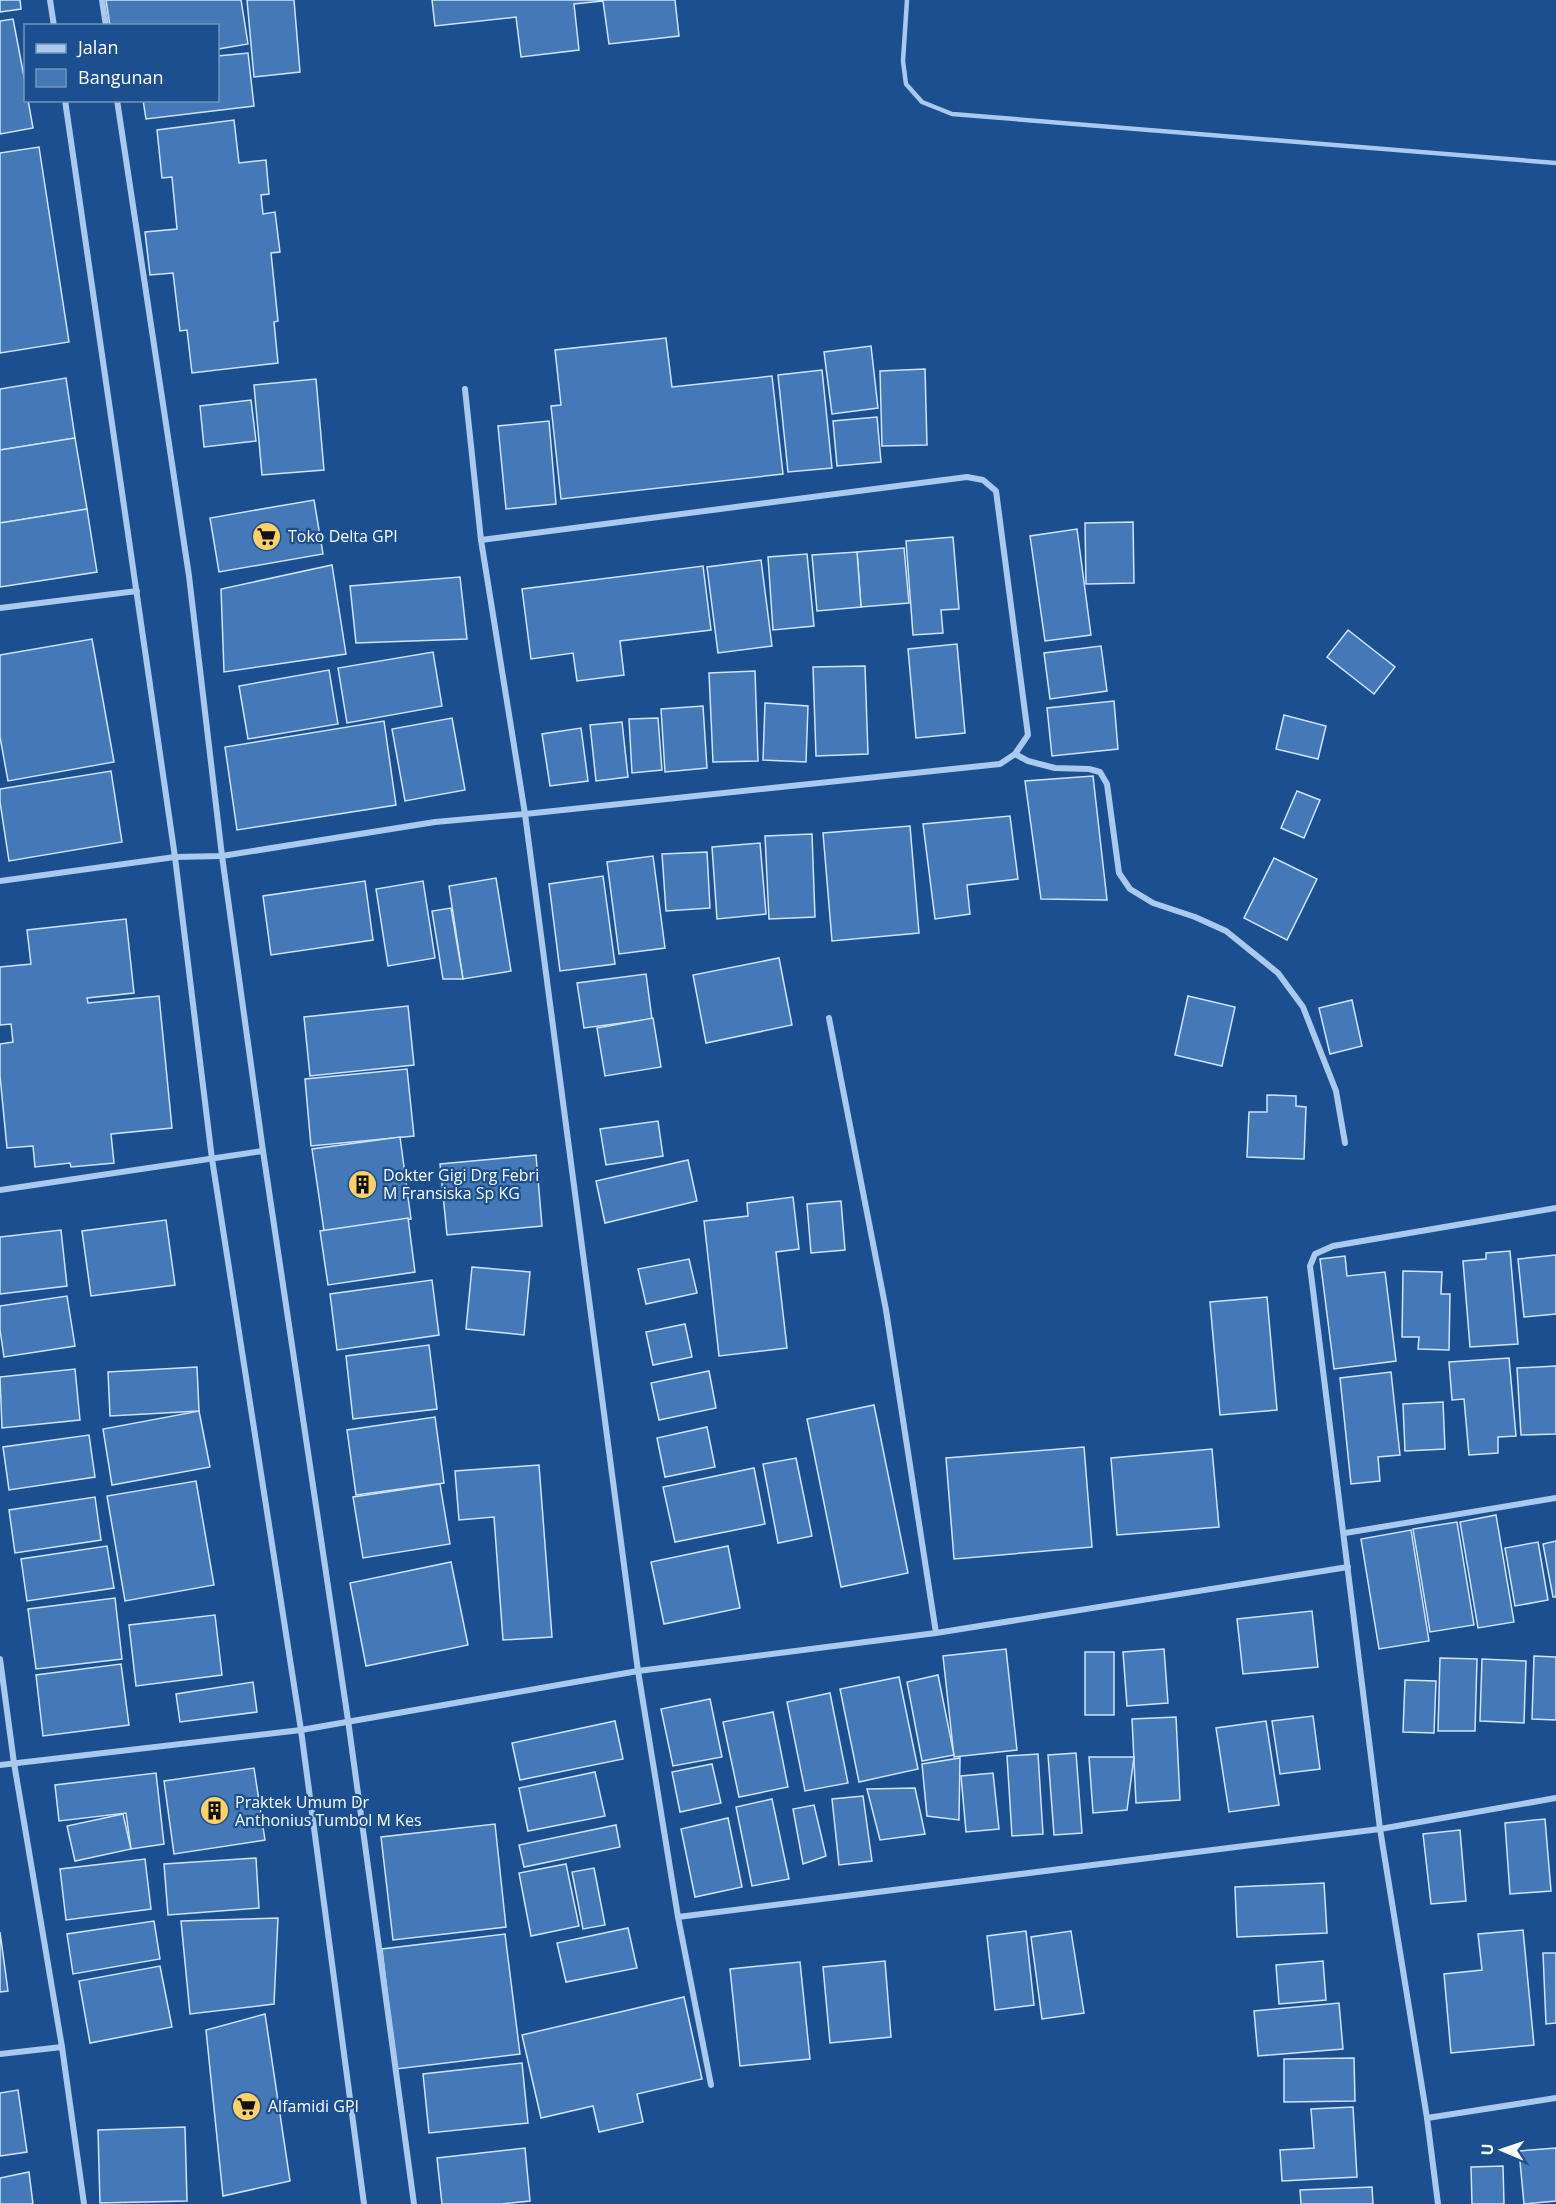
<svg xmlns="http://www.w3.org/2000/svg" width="1556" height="2204" viewBox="0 0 1556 2204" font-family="'Open Sans',sans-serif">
<rect width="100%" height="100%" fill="#1b4f8f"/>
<g fill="#4478b7" stroke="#cfe3fa" stroke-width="1.5">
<polygon points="0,0 20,0 21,9 0,12"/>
<polygon points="106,0 241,0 248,44 218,49 218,26 110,26"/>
<polygon points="247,0 294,0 300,72 254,77"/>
<polygon points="432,0 675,0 679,36 609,44 603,1 574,4 579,50 521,57 516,17 435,26"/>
<polygon points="13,19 26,87 26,100 28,100 33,128 0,134 0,21"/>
<polygon points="248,53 254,106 146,119 143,100 218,100 218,56"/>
<polygon points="234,120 239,163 266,160 269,194 261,195 263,214 275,212 280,252 271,253 278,321 274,322 278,363 192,373 187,330 180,331 173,273 150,275 145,232 177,229 172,177 162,178 157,130"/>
<polygon points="39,147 69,342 0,353 0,153"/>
<polygon points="666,338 672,387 772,376 783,474 561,499 551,406 561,405 555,350"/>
<polygon points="871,346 878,408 832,414 824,352"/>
<polygon points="925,369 927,445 882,446 880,371"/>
<polygon points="822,370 832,468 788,472 778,375"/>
<polygon points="66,378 75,438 0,450 0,389"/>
<polygon points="316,379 324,470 262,475 254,385"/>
<polygon points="251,400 256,441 204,447 200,406"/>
<polygon points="877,417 881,462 837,466 833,421"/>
<polygon points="549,421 556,504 506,509 498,426"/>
<polygon points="75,438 87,509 0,523 0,450"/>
<polygon points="314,500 323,554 219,572 210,518"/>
<polygon points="87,509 97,572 0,587 0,523"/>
<polygon points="1133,522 1134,583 1086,584 1085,523"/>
<polygon points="1077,529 1091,635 1045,641 1030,536"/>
<polygon points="953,537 959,609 941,610 943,633 913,635 906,541"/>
<polygon points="904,548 909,603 861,607 857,552"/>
<polygon points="857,552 861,607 817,611 812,555"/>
<polygon points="807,554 814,626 773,630 768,557"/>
<polygon points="761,560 772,646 718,653 707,567"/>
<polygon points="332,565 346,654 224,672 221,589"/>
<polygon points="703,566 711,630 620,641 624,675 577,681 573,653 531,659 522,589"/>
<polygon points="460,577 467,639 356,643 350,586"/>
<polygon points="1348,630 1395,667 1374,694 1327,657"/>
<polygon points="92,639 114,762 8,781 0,737 0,655"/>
<polygon points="957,644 965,733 916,738 908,649"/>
<polygon points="1101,646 1107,691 1050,699 1044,653"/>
<polygon points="433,652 442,706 347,723 338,668"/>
<polygon points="865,666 868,754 816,756 813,667"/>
<polygon points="329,670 338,724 248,739 239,686"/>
<polygon points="755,671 758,761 713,762 709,673"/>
<polygon points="1114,701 1118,749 1052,756 1047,708"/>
<polygon points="765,703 808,706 806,762 763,760"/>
<polygon points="703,706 707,768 665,772 661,709"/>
<polygon points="1284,715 1326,726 1318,759 1276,749"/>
<polygon points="452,718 465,790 405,801 392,729"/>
<polygon points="658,718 662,770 632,773 629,719"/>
<polygon points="384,721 396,805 237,830 225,747"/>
<polygon points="622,722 628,777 596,781 590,725"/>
<polygon points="581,728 588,781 550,786 542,734"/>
<polygon points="111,771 122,842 9,861 0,802 0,789"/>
<polygon points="1093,776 1107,900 1041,899 1025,781"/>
<polygon points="1297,791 1320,800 1304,838 1281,828"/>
<polygon points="1010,816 1018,879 967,885 970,914 935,919 923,824"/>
<polygon points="910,826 919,933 832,941 823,833"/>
<polygon points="812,834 815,917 769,919 765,836"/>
<polygon points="760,843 766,914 717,919 712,847"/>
<polygon points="707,852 710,908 666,911 662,854"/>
<polygon points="653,856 665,948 619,954 607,862"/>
<polygon points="1274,858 1317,879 1287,940 1244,918"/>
<polygon points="603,876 615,964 560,971 549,884"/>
<polygon points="496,878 511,971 463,979 449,886"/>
<polygon points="365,881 373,940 271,955 263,896"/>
<polygon points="423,881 435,958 388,966 376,889"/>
<polygon points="451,908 463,979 443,979 432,911"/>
<polygon points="126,919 134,993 87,998 88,1003 159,996 172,1128 111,1134 114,1163 71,1167 70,1163 35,1167 33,1146 7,1148 0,1076 0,1044 13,1042 11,1024 0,1025 0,967 31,964 27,930"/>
<polygon points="779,958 792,1025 706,1043 693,975"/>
<polygon points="646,974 652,1019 584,1028 577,983"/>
<polygon points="1188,996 1235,1007 1222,1066 1175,1055"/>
<polygon points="1352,1000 1362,1046 1330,1054 1319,1008"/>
<polygon points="408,1006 414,1065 310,1076 304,1017"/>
<polygon points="653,1018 661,1067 605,1076 597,1028"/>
<polygon points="407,1069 414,1136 311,1146 305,1079"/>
<polygon points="1267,1095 1296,1096 1296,1106 1306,1107 1304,1159 1247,1157 1249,1112 1267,1112"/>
<polygon points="658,1121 663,1156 606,1165 600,1129"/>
<polygon points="400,1137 411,1219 324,1231 312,1149"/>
<polygon points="536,1155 542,1226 447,1235 440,1164"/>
<polygon points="688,1160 697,1201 605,1223 596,1181"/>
<polygon points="793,1197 799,1249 776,1252 787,1348 719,1356 704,1221 748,1216 747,1203"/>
<polygon points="841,1201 845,1250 811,1253 807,1204"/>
<polygon points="408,1218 415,1272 328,1285 320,1231"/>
<polygon points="166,1220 175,1285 91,1296 82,1231"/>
<polygon points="61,1230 67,1286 0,1294 0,1237"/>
<polygon points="1510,1251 1518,1344 1470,1347 1463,1261 1486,1259 1486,1253"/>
<polygon points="1556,1255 1556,1314 1524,1317 1518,1259"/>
<polygon points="1345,1256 1347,1276 1385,1272 1396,1361 1334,1369 1320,1259"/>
<polygon points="689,1259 697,1293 646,1304 638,1269"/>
<polygon points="472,1267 530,1272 524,1335 466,1329"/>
<polygon points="1403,1271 1442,1272 1441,1294 1450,1294 1449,1350 1418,1349 1419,1337 1402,1337"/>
<polygon points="432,1280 439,1335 337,1350 330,1294"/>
<polygon points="67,1296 75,1346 4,1357 0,1330 0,1306"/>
<polygon points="1267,1297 1277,1410 1220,1415 1210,1302"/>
<polygon points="685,1324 692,1357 653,1365 646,1332"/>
<polygon points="429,1345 437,1409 353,1419 346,1356"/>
<polygon points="1509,1358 1516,1436 1498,1437 1498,1453 1469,1455 1464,1399 1452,1400 1449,1362"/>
<polygon points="1556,1366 1556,1434 1521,1435 1517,1368"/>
<polygon points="197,1367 199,1411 110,1416 108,1372"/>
<polygon points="75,1369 80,1420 2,1428 0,1377"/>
<polygon points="709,1371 716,1408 659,1420 651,1383"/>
<polygon points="1391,1372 1400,1455 1378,1457 1380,1481 1351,1484 1340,1378"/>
<polygon points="1443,1402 1445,1449 1405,1451 1403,1404"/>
<polygon points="874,1405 908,1573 841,1587 807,1419"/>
<polygon points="199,1411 210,1467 112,1485 103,1429"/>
<polygon points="435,1417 444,1483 356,1495 347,1430"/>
<polygon points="707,1427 715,1467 665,1477 657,1438"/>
<polygon points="89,1435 95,1477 9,1490 3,1447"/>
<polygon points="1084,1447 1092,1547 954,1559 946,1458"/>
<polygon points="1212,1449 1219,1527 1117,1535 1111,1458"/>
<polygon points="796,1458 812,1536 778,1543 763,1464"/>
<polygon points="539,1465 552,1637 503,1640 494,1517 459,1520 455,1471"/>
<polygon points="754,1468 765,1524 675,1542 663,1487"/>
<polygon points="196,1481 214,1585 125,1601 107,1496"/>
<polygon points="440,1484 450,1544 363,1558 353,1497"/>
<polygon points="95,1497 101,1540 15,1553 9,1510"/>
<polygon points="1496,1515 1514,1622 1478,1628 1460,1522"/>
<polygon points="1457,1522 1474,1625 1430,1632 1413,1529"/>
<polygon points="1411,1530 1429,1641 1379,1649 1361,1539"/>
<polygon points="1556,1541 1556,1597 1553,1597 1543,1544"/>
<polygon points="1538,1542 1548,1600 1515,1606 1505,1548"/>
<polygon points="107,1546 114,1588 27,1601 21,1559"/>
<polygon points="728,1546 740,1608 664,1624 651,1562"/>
<polygon points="451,1562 468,1645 366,1666 350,1583"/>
<polygon points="115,1598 122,1659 36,1669 28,1609"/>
<polygon points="1312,1611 1318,1667 1243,1674 1237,1619"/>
<polygon points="215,1615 222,1675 136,1686 129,1625"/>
<polygon points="1006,1649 1017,1750 954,1757 943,1656"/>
<polygon points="1164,1649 1168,1703 1127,1706 1123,1652"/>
<rect x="1085" y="1652" width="29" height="63"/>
<polygon points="1534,1656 1556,1657 1556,1720 1532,1719"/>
<polygon points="1440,1658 1477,1659 1475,1731 1438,1731"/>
<polygon points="1482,1659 1526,1661 1524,1723 1480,1721"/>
<polygon points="121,1664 129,1725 43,1736 36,1675"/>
<polygon points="938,1675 954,1755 922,1761 907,1682"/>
<polygon points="899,1677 918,1769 859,1782 840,1689"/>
<polygon points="1405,1680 1436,1681 1434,1733 1403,1732"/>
<polygon points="253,1682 257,1712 180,1722 176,1694"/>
<polygon points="830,1693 848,1783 805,1791 787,1702"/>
<polygon points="710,1699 722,1757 673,1766 661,1709"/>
<polygon points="773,1712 788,1787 739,1797 723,1722"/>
<polygon points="1313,1716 1320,1769 1280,1774 1272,1721"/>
<polygon points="1176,1717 1180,1800 1136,1803 1132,1719"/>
<polygon points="615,1721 623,1759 520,1780 512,1743"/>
<polygon points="1266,1721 1279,1805 1229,1812 1216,1728"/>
<polygon points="1076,1753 1082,1833 1054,1835 1048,1755"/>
<polygon points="1038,1754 1043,1834 1012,1836 1007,1756"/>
<polygon points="1089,1757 1134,1757 1127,1810 1093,1813"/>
<polygon points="960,1758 959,1820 927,1816 922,1764"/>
<polygon points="712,1764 721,1803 680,1812 672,1772"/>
<polygon points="254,1768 265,1840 174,1854 164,1781"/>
<polygon points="595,1772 605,1816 528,1831 519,1788"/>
<polygon points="156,1773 164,1844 131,1849 126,1813 59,1821 55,1785"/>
<polygon points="993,1773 999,1829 966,1832 961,1776"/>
<polygon points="915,1788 925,1834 880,1840 867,1789"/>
<polygon points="863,1796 872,1861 839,1865 832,1799"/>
<polygon points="772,1799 789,1879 752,1886 736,1807"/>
<polygon points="814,1805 826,1856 803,1864 793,1809"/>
<polygon points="123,1814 131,1849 75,1861 67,1826"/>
<polygon points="728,1818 742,1887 695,1897 681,1829"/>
<polygon points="1545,1819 1551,1891 1510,1894 1505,1823"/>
<polygon points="495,1824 506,1927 393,1940 381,1837"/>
<polygon points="616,1825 620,1847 524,1867 519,1845"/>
<polygon points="1460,1830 1466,1901 1431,1904 1423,1834"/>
<polygon points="256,1858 259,1908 168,1915 164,1864"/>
<polygon points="145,1859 151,1909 66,1920 60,1869"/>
<polygon points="566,1864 579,1926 531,1936 519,1873"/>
<polygon points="594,1868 605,1925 583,1929 572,1872"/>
<polygon points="1324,1883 1327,1933 1237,1937 1235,1887"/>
<polygon points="278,1918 274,2004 190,2014 181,1921"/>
<polygon points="154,1921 160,1959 73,1974 67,1934"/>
<polygon points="628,1928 637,1968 566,1982 557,1943"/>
<polygon points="1523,1930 1534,2045 1451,2053 1444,1974 1482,1970 1478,1934"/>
<polygon points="1026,1931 1034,2005 995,2010 987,1936"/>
<polygon points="1071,1931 1084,2013 1042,2019 1031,1937"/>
<polygon points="0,1932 8,1991 0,1992"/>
<polygon points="505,1934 520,2054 396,2069 382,1949"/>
<polygon points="1543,1953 1556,1953 1556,2023 1546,2024"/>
<polygon points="885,1961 891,2037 830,2043 823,1967"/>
<polygon points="1323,1961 1326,2000 1279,2004 1276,1965"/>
<polygon points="800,1962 810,2059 740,2066 730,1969"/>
<polygon points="160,1966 172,2027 90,2043 79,1981"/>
<polygon points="684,1997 702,2079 637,2094 643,2122 599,2132 593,2106 541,2118 522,2035"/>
<polygon points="1339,2003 1343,2049 1258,2056 1254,2011"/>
<polygon points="265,2014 290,2181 223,2196 206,2030"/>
<polygon points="1354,2058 1355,2101 1284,2102 1284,2059"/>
<polygon points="522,2063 528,2123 429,2133 423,2074"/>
<polygon points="18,2090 27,2152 0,2156 0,2093"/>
<polygon points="1353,2107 1357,2177 1282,2181 1280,2150 1314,2148 1311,2109"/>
<polygon points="185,2127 187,2201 100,2203 98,2130"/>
<polygon points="525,2148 530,2201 501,2204 442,2204 437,2158"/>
<polygon points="1556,2148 1556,2201 1524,2204 1519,2151"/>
<polygon points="1503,2166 1504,2204 1472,2204 1471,2167"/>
<polygon points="29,2172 33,2204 0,2204 0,2178"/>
<polygon points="1372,2187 1373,2204 1301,2204 1300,2190"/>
</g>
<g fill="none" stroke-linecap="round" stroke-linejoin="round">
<polyline stroke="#a9c9ee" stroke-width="4.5" points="907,0 903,61 906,84 922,102 952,114 1556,163"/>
<g stroke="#a9c9ee" stroke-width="6">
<polyline points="50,0 54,26"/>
<polyline points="102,0 106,26"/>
<polyline points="65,100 175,857 212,1159 301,1730 364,2204"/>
<polyline points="117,100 189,576 222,856 263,1151 348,1720 414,2204"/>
<polyline points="465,389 481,540 525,814 638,1671 678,1917 711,2085"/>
<polyline points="0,608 137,591"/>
<polyline points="1015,754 1028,761 1055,768 1089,769 1100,772 1107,784 1119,873 1130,889 1153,903 1195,917 1226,931 1278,973 1303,1007 1336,1091 1345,1143"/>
<polyline points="0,881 175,857 222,856 435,822 525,814 1000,764 1015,754 1028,735 996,491 983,480 967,477 481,540"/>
<polyline points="829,1018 886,1310 936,1633"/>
<polyline points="0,1190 263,1151"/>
<polyline points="1345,1533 1556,1498"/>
<polyline points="0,1659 14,1763 62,2047 84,2204"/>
<polyline points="0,1765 301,1730 638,1671 936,1633 1348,1567"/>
<polyline points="678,1917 1380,1829 1556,1798"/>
<polyline points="0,2054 62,2047"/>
<polyline points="1427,2118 1556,2098"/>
<polyline points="1438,2204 1427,2118 1380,1829 1310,1266 1315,1254 1333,1246 1556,1208"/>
</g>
</g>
<defs>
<symbol id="supermarket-disc" viewBox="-11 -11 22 22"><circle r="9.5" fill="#ffd166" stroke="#1b4f8f"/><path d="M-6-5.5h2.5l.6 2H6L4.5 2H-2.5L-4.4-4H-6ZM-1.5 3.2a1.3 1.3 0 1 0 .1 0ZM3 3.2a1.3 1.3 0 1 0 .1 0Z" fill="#111"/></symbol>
<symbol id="building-disc" viewBox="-11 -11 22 22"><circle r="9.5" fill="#ffd166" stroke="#1b4f8f"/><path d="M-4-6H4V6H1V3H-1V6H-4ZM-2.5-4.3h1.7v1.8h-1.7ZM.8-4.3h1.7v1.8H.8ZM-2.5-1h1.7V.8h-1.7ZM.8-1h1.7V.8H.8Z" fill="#111"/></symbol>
</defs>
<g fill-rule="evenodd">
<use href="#supermarket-disc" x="250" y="520" width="33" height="33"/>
<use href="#building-disc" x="346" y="1168" width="33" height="33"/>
<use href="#building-disc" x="198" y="1794" width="33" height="33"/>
<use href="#supermarket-disc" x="230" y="2090" width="33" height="33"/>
</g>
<g text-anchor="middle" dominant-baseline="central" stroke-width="4.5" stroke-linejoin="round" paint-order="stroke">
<g font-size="16" fill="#fff" stroke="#1b4f8f" text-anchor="start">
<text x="288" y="536">Toko Delta GPI</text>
<text x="383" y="1175">Dokter Gigi Drg Febri<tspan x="383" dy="18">M Fransiska Sp KG</tspan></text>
<text x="235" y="1802">Praktek Umum Dr<tspan x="235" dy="18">Anthonius Tumbol M Kes</tspan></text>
<text x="268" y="2106">Alfamidi GPI</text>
</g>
</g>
<rect x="24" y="24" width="195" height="78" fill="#1b4f8f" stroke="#7695bc" stroke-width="1.5"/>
<rect x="36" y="44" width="30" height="9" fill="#a9c9ee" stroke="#7695bc" stroke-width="1.5"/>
<text x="78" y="54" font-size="18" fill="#ffffff">Jalan</text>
<rect x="36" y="69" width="30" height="18" fill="#4478b7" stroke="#7695bc" stroke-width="1.5"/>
<text x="78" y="84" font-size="18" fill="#ffffff">Bangunan</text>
<g transform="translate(1502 2150) rotate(272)" stroke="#1b4f8f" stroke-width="4.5" paint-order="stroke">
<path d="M0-4.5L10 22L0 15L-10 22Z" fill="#ffffff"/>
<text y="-9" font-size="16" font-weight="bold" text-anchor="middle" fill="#ffffff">U</text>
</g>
</svg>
